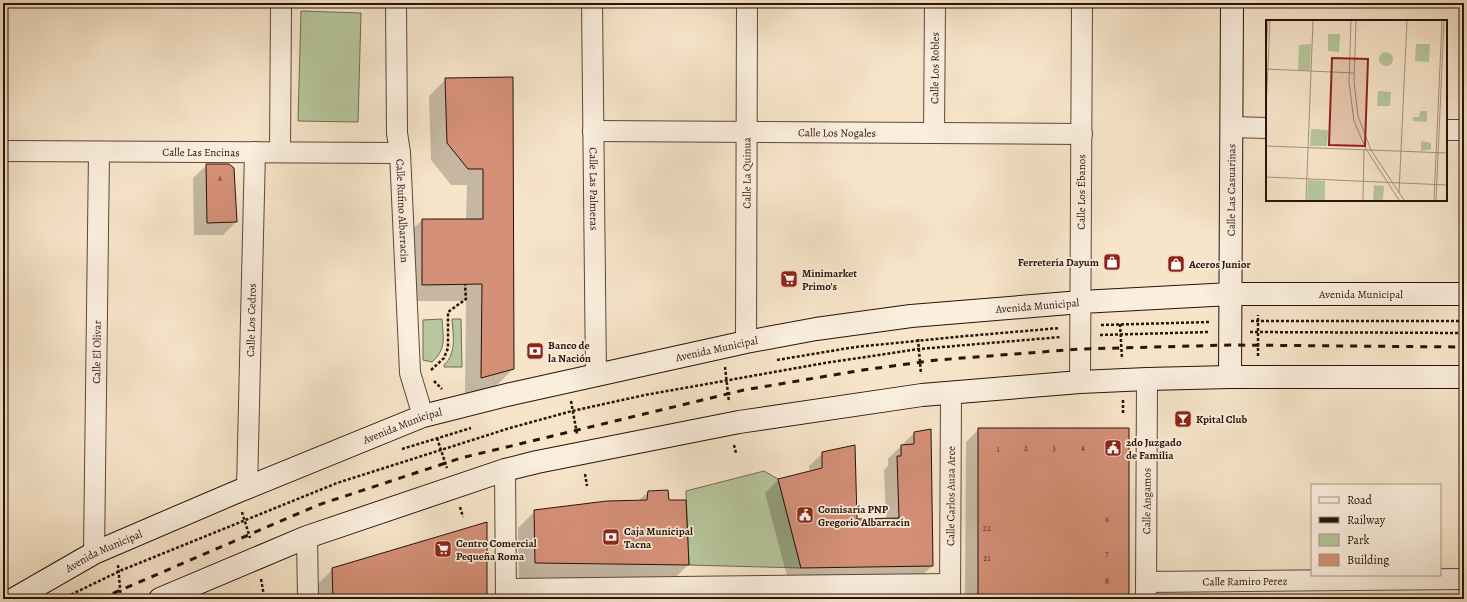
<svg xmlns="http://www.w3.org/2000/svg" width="1467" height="602" viewBox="0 0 1467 602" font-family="Alegreya,serif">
<rect width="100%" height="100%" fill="#f7e5ca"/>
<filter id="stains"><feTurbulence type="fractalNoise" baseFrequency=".005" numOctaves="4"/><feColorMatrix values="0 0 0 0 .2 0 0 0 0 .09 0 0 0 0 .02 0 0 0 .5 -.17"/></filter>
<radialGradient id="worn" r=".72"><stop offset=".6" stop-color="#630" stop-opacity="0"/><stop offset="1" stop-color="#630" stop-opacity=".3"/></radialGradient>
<g fill="#b7c69c" stroke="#706c52">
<polygon points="301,11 361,13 358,122 298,121"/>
<path d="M442,319C443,337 447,349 432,362L423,360V320Z"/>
<path d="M452,319H461L462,367H444V365C457,353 453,335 452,319Z"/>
<polygon points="764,471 778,479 801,568 689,565 686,491"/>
</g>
<g fill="#0003">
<polygon points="512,78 513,369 496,386 465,394 466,301 406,301 405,237 422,220 466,220 467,185 451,185 431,160 429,96 446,79"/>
<polygon points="207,165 236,222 223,235 194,235 193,178"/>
<polygon points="979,429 1128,429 1127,599 965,599 966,442"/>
<polygon points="914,433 932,566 918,579 788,580 765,493 778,480 810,473 809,466 823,453 856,520 886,519 884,470 888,466 888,459"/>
<polygon points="648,492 688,565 671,582 519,580 518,528 535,511 638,501"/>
<polygon points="333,569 486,599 317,599 316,586"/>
</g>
<g fill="#d59078" stroke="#291209">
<polygon points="513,77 514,369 481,378 482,284 422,285 422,219 483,219 483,169 468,169 447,143 445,78"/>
<polygon points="206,164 229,164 234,168 237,222 207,223"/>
<polygon points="978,428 1129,428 1129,598 978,597"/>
<polygon points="931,429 933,566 801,568 778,479 822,468 822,452 855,445 857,519 899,518 897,456 901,456 901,445 914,444 914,432"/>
<polygon points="668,490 669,500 686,500 689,565 535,563 534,510 607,501 647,500 648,491"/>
<polygon points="487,522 487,599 333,599 332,568"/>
</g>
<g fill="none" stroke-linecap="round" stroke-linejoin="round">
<defs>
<g id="street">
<path id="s1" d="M396,3L397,133L400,153L410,373L423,416"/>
<path id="s2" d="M592,3L596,376"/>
<polyline points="1232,127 1267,128"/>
<polyline points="1446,130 1464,130"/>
<path id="s3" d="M593,131L1082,134"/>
<path id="s4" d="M934,133L935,3"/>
<path id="s5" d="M3,151L400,153"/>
<polyline points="280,152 281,3"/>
<path id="s6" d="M746,342L747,3"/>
<path id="s7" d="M1080,382L1082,3"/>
<polyline points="505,470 506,599"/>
<path id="s8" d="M247,488L255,152"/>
<polyline points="307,537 308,599"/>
<path id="s9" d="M94,553L99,152"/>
<path id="s10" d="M1146,582L1464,579"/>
<polyline points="506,589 950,584"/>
<path id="s11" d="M950,599L951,393"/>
<path id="s12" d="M1146,599L1147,379"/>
</g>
<g id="secondary">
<path id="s13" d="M1230,377L1232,3"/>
<path id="s14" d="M14,599L94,553L234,493L423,416L511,394L746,342L816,329L911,316L1081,302L1231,294H1464"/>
<polyline points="160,599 307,537 505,470 537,462 739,422 922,395 1080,382 1147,379 1230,377 1464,377"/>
</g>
</defs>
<use href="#street" stroke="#5c4739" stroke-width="22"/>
<use href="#secondary" stroke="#291209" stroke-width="24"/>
<g stroke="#291209" stroke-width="2.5" stroke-dasharray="3 2" stroke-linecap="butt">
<polyline points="1251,321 1464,321"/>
<polyline points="1120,324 1122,359"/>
<polyline points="1101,325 1210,322"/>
<polyline points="1250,332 1464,333"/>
<polyline points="1100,335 1209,332"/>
<polyline points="918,339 921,374"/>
<polyline points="1258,356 1258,315"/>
<polyline points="777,360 855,347 955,337 1060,328"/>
<polyline points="725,367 729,402"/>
<polyline points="431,370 444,358 448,348 448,312 466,299 465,284"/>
<polyline points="434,381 442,389"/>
<polyline points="1123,400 1123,415"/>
<polyline points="571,401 577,434"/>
<polyline points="437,438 447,468"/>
<polyline points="734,445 736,453"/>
<polyline points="402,449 471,428"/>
<polyline points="585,474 587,486"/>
<polyline points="460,507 463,517"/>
<polyline points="242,512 250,538"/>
<polyline points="118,565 121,599"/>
<polyline points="261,579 264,596"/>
<polyline points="62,599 122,570 337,483 510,428 572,411 645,395 825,363 919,349 1061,337"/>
</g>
<use href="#street" stroke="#faeedd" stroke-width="20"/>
<use href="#secondary" stroke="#faeedd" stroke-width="22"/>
<polyline stroke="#291209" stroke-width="3" stroke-dasharray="7 7" stroke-linecap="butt" points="100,599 318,505 461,458 744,390 863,370 937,360 1080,349 1230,345 1464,347"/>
</g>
<defs>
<symbol id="shop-square" viewBox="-11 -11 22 22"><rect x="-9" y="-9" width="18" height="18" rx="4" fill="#8f2418" stroke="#faeedd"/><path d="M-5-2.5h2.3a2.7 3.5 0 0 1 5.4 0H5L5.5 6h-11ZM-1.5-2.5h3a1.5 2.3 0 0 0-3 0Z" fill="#fff"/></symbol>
<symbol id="supermarket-square" viewBox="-11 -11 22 22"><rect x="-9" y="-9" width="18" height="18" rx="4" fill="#8f2418" stroke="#faeedd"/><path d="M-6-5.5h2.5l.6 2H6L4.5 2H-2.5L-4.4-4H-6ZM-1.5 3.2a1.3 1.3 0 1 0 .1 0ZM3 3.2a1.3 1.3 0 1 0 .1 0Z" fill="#fff"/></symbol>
<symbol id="bank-square" viewBox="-11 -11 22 22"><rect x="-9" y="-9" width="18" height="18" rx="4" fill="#8f2418" stroke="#faeedd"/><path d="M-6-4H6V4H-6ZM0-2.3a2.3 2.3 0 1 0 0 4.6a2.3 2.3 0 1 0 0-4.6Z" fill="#fff"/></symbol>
<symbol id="bar-square" viewBox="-11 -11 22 22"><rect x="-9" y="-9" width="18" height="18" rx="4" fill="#8f2418" stroke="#faeedd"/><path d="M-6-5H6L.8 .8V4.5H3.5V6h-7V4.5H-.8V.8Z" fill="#fff"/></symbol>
<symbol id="civic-square" viewBox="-11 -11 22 22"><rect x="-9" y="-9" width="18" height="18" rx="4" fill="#8f2418" stroke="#faeedd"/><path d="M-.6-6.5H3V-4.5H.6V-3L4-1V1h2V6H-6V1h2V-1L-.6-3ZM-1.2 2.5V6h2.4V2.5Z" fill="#fff"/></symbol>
</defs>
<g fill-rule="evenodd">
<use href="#shop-square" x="1102" y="252" width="20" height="20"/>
<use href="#shop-square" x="1166" y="254" width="20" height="20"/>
<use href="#supermarket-square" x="779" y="269" width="20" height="20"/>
<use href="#bank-square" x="525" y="341" width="20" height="20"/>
<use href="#bar-square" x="1173" y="409" width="20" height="20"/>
<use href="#civic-square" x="1103" y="438" width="20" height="20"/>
<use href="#civic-square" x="795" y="505" width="20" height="20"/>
<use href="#bank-square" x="601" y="527" width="20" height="20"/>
<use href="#supermarket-square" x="433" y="539" width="20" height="20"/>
</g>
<g text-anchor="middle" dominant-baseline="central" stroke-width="3.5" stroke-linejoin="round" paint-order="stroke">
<g font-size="9" fill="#543225">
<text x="220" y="178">6</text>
<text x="1083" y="447">4</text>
<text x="1026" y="448">2</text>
<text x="1054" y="448">3</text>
<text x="998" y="449">1</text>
<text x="1107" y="519">6</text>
<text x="987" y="528">22</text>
<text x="1107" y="553">7</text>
<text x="987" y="558">21</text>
<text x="1107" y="581">8</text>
</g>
<g font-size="11" fill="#291209" stroke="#faeedd">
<text stroke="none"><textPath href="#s4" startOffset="65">Calle Los Robles</textPath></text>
<text stroke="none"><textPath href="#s3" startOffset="244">Calle Los Nogales</textPath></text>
<text stroke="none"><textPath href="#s5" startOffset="198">Calle Las Encinas</textPath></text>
<text stroke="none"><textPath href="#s6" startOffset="169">Calle La Quinua</textPath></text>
<text stroke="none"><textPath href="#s2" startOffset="186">Calle Las Palmeras</textPath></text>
<text stroke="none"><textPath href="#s13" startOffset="187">Calle Las Casuarinas</textPath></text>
<text stroke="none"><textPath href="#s7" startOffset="190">Calle Los Ébanos</textPath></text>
<text stroke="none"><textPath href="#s1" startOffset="208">Calle Rufino Albarracín</textPath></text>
<text stroke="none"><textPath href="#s14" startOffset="1398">Avenida Municipal</textPath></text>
<text stroke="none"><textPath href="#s14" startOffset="1074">Avenida Municipal</textPath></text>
<text stroke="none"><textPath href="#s8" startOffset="168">Calle Los Cedros</textPath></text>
<text stroke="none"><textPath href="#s14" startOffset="750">Avenida Municipal</textPath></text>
<text stroke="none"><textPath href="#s9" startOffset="201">Calle El Olivar</textPath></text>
<text stroke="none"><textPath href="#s14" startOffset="426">Avenida Municipal</textPath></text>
<text stroke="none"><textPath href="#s11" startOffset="103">Calle Carlos Auza Arce</textPath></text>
<text stroke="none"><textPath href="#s12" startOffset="98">Calle Angamos</textPath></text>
<text stroke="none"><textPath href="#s14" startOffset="102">Avenida Municipal</textPath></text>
<text stroke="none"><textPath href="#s10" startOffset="99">Calle Ramiro Perez</textPath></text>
</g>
<g font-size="11" font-weight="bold" fill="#291209" stroke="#faeedd" text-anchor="start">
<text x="1099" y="262" text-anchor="end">Ferretería Dayum</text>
<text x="1189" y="264">Aceros Junior</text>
<text x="802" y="273">Minimarket<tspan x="802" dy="13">Primo's</tspan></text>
<text x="548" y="345">Banco de<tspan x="548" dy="13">la Nación</tspan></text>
<text x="1196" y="419">Kpital Club</text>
<text x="1126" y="442">2do Juzgado<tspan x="1126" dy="13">de Familia</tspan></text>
<text x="818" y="509">Comisaría PNP<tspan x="818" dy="13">Gregorio Albarracín</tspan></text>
<text x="624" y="531">Caja Municipal<tspan x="624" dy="13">Tacna</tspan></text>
<text x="456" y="543">Centro Comercial<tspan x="456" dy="13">Pequeña Roma</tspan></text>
</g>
</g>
<g transform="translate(1266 20)">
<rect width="181" height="181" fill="#f7e5ca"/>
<path d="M62,14H74L73,32L62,31ZM45,24L44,50H32L33,25ZM150,24H164L163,42L149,41ZM113 39a7 7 0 1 1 14 0a7 7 0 1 1-14 0ZM112,71L125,72L124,86H111ZM154,91H161V102L147,101V97H153ZM45,109L62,110L61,126H44ZM155,121L165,123V129L155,131ZM42,160L59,161V180H41ZM108,165L118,166L117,180H107Z" fill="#b7c69c"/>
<path fill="none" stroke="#a5917d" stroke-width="1" d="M85,1L83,62L88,101L100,129L133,180M90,1L88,62L92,96L105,130L138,180M0,32L2,1M0,49L88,53M0,90L4,1M0,126L181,133M0,157L181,165M133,173L141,1M40,180L47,1M97,180L98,129M168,180L176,1M170,180L178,1"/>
<path fill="#8f2418" fill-opacity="0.15" stroke="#8f2418" stroke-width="2" d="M66,38L102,39L99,126L63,125Z"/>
<rect width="181" height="181" fill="none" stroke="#291209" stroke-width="2"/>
</g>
<rect width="1467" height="602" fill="none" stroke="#f7e5ca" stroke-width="16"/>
<rect x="4" y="4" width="1459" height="594" fill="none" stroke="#291209" stroke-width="2"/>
<rect x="8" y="8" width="1451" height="586" fill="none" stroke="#291209"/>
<rect x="1311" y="484" width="130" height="92" fill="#faeedd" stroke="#a69688"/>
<rect x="1319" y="497" width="20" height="6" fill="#faeedd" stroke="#a69688"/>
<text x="1347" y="504" font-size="12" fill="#291209">Road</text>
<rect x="1319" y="517" width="20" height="6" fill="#291209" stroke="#a69688"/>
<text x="1347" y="524" font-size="12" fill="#291209">Railway</text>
<rect x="1319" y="534" width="20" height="12" fill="#b7c69c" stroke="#a69688"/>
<text x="1347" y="544" font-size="12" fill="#291209">Park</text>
<rect x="1319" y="554" width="20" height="12" fill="#d59078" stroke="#a69688"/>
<text x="1347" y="564" font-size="12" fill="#291209">Building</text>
<rect width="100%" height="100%" filter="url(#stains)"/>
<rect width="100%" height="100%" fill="url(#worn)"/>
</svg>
